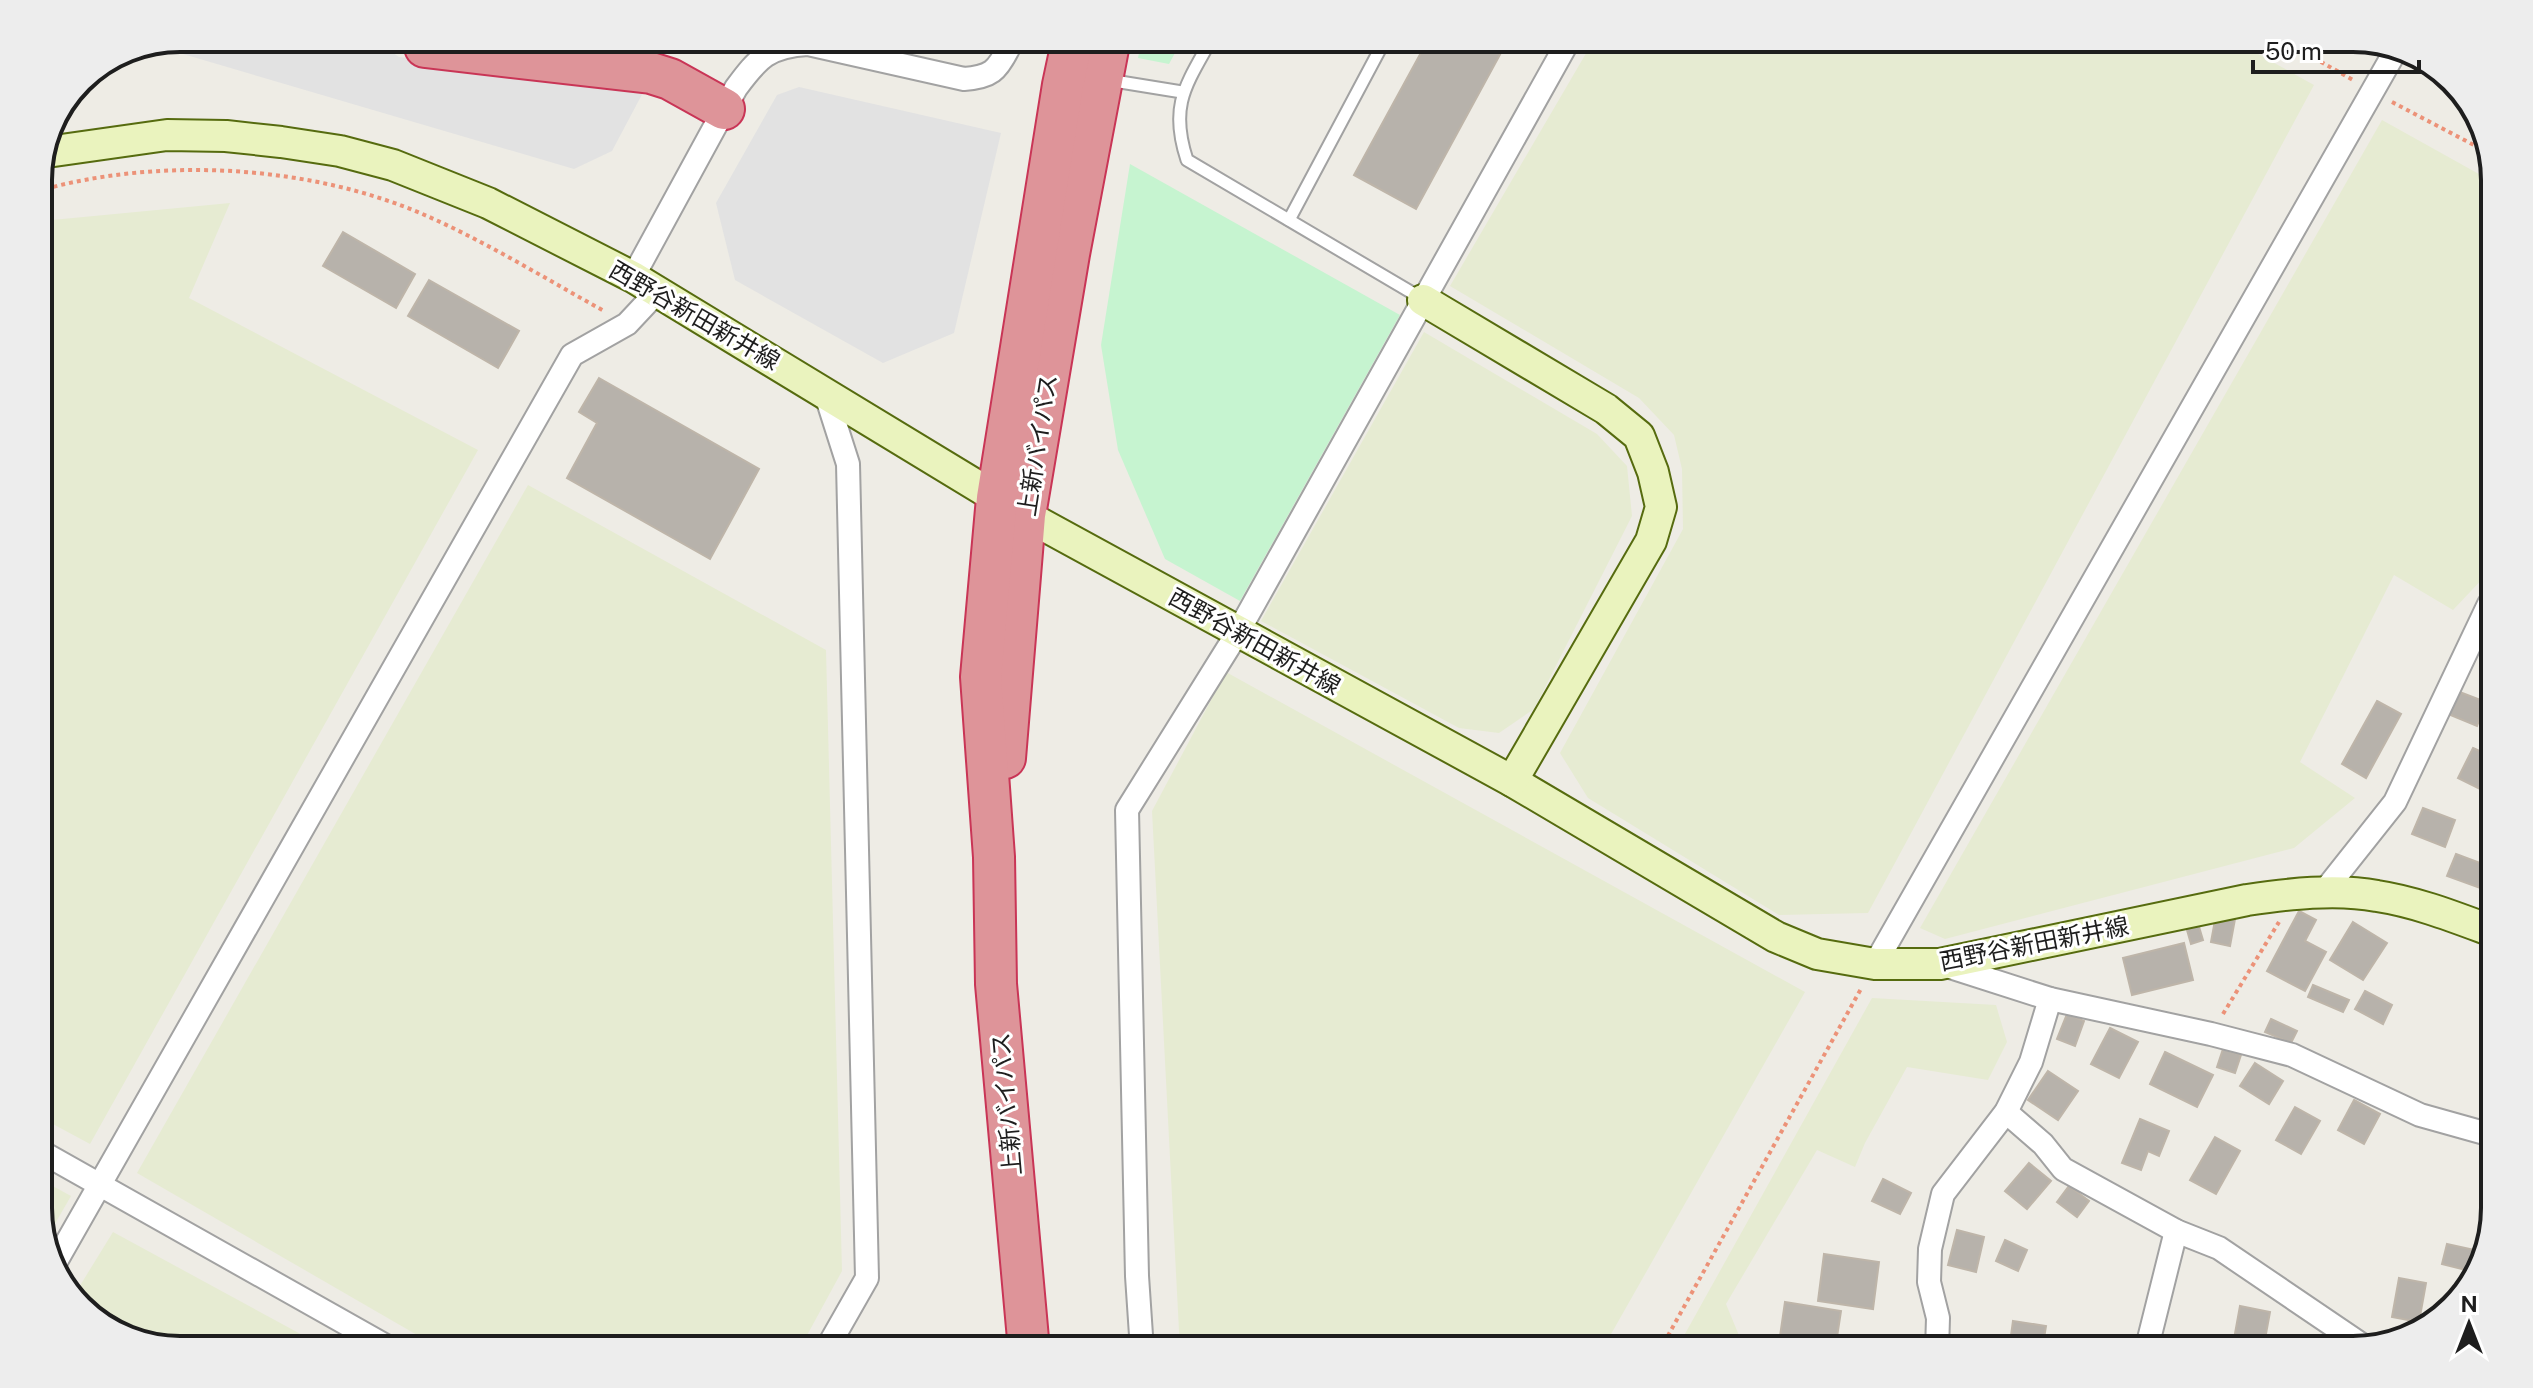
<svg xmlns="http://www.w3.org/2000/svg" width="2533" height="1388" viewBox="0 0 2533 1388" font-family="'Public Sans','Noto Sans JP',sans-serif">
<rect width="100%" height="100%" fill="#eeece5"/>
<g fill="#e6ebd2">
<polygon points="1595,38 2229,38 2314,85 1868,913 1779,915 1588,798 1560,753 1683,529 1682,469 1674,435 1639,398 1450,286"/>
<polygon points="2421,56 2423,57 2463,96 2415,68"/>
<polygon points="2382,120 2495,183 2495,576 2488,573 2453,610 2394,575 2300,762 2355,798 2294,848 1945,939 1920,928"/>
<polygon points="230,203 189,298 478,450 90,1144 38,1116 38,225 52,220"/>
<polygon points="1424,332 1597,434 1627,466 1632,516 1534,709 1499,733 1459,728 1261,621"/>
<polygon points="528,485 826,650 842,1271 799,1350 443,1350 137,1173"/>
<polygon points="1226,672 1805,992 1602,1350 1180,1350 1152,811"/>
<polygon points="1872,998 1996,1005 2007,1042 1988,1080 1907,1067 1865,1143 1855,1167 1817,1150 1726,1304 1745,1350 1676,1350"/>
<polygon points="38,1178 71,1196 46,1239 38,1216"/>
<polygon points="113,1232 330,1350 180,1350 110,1331 73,1297"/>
</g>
<g fill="#c6f4d0">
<polygon points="1142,38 1183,38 1169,64 1138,58"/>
<polygon points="1130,164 1400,315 1240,601 1165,559 1118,450 1101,345"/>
</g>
<g fill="#e2e2e2">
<polygon points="180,38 371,38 399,57 647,85 612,151 574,169 149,44"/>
<polygon points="799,87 1001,133 954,333 883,363 735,280 716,203 777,95"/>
</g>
<g fill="#b7b2ab" stroke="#beb5a9" stroke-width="2">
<polygon points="1429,38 1509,38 1416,209 1354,175"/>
<polygon points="343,232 415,274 396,308 323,266"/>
<polygon points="429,280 519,331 498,368 408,316"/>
<polygon points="599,378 759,469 710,559 567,478 597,423 579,412"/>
<polygon points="2457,691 2486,702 2477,726 2448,714"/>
<polygon points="2377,701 2401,714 2366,778 2342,764"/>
<polygon points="2473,748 2495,758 2495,779 2488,793 2458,778"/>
<polygon points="2423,808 2455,820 2445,847 2412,834"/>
<polygon points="2456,854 2491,867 2483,889 2447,876"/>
<polygon points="2299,911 2316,920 2305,941 2326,952 2305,991 2267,971"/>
<polygon points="2216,915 2235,919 2230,946 2211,942"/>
<polygon points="2197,920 2203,940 2191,944 2185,923"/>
<polygon points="2353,922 2387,943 2363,980 2330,960"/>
<polygon points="2184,943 2193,980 2132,995 2123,958"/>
<polygon points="2313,985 2349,1000 2343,1012 2308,997"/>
<polygon points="2365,991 2392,1005 2383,1024 2355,1009"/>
<polygon points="2067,1014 2084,1021 2075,1046 2057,1039"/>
<polygon points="2271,1019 2297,1031 2291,1043 2265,1032"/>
<polygon points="2110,1028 2138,1042 2119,1078 2091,1064"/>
<polygon points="2223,1049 2241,1055 2235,1073 2217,1067"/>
<polygon points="2165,1052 2213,1075 2197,1107 2150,1084"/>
<polygon points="2255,1063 2283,1081 2269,1104 2240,1086"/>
<polygon points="2048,1071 2078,1091 2058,1120 2028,1100"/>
<polygon points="2354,1100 2380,1114 2364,1144 2338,1130"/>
<polygon points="2295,1107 2320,1121 2301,1154 2276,1140"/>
<polygon points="2140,1119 2169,1131 2159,1156 2148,1151 2141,1170 2122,1163"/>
<polygon points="2215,1137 2240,1151 2216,1194 2190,1180"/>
<polygon points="2029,1163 2051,1181 2027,1209 2005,1191"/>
<polygon points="1883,1179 1911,1193 1900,1214 1872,1201"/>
<polygon points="2069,1186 2089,1201 2077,1217 2057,1202"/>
<polygon points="1957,1230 1984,1237 1976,1272 1948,1265"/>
<polygon points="2005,1240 2027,1250 2018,1271 1996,1261"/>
<polygon points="2447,1244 2479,1251 2474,1272 2442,1264"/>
<polygon points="1824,1254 1879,1262 1873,1309 1818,1301"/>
<polygon points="2399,1278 2426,1283 2419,1322 2392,1317"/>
<polygon points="1785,1302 1841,1311 1835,1350 1778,1350"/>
<polygon points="2240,1306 2270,1312 2263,1350 2232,1350"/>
<polygon points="2013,1321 2046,1326 2042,1350 2009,1350"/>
</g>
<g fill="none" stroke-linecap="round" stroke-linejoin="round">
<defs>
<g id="lane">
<polyline points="988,38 1009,47"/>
<path d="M1212,38C1186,85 1169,105 1187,160L1421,298"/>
<polyline points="1108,80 1182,92"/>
<polyline points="1289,220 1386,38"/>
</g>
<g id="street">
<path d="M633,277L736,88C758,58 769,46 808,44L964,79C991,77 997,71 1009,47"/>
<polyline points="825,392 848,464 867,1278 826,1350"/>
<polyline points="2322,894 2395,802 2489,604 2495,608"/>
<polyline points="1875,964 2396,50"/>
<polyline points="1941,964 2050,999 2211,1034 2292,1055 2420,1115 2495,1136"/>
<polyline points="2006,1112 2043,1144 2063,1169 2176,1231 2219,1248 2365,1347"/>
<polyline points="38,1150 393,1350"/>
<polyline points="54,1265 572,355 627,324 657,292"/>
<polyline points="1142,1350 1137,1276 1127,810 1238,632 1570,38"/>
<polyline points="1937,1350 1938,1318 1929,1282 1930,1249 1943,1194 2006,1112 2031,1062 2050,999"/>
<polyline points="2144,1350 2149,1339 2176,1231"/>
</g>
<g id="secondary">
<path d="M47,152L167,135L226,136L281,142L340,151L393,165L488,203L633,277L1025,515L1512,781L1776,937L1817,954L1875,964H1940L2247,900C2288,894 2336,888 2377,896C2417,902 2457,918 2495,932"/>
<polyline points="1423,300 1606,409 1639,436 1653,472 1661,507 1651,541 1512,781"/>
</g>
<g id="highway">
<polyline points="425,47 651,73 670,79 724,109"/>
<polyline points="1005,758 1025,515 1069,254 1110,38"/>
<polyline points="1029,1350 996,984 994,857 981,677 997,498 1063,85 1073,38"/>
</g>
</defs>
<use href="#lane" stroke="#a2a2a2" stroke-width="15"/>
<use href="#street" stroke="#a2a2a2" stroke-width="26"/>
<use href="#secondary" stroke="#566b0f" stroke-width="34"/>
<use href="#highway" stroke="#c93556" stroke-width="44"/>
<g stroke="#ec9278" stroke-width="4" stroke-dasharray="4 4" stroke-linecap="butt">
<polyline points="724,38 745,44"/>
<polyline points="2279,38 2353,80"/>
<polyline points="2392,102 2489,153"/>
<path d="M38,191C159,156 312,165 427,216C488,243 546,279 604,311"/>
<polyline points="2223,1014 2279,922"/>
<polyline points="1660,1350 1862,987"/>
</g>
<use href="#lane" stroke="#fff" stroke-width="11"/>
<use href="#street" stroke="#fff" stroke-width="22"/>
<use href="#secondary" stroke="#eaf3be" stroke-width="30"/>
<use href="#highway" stroke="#de9499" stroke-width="40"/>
</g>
<g text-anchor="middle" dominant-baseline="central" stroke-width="6" stroke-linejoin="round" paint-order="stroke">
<g font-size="24" fill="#1e1e1e" stroke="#fff">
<text transform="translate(695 315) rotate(30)">西野谷新田新井線</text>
<text transform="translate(1037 445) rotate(-81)">上新バイパス</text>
<text transform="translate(1255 641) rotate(29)">西野谷新田新井線</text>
<text transform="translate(2034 943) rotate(-11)">西野谷新田新井線</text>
<text transform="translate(1006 1104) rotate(-95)">上新バイパス</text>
</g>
</g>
<path d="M0 0H2533V1388H0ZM180 52H2353A128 128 0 0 1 2481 180V1208A128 128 0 0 1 2353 1336H180A128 128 0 0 1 52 1208V180A128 128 0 0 1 180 52Z" fill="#ededed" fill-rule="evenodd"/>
<path fill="none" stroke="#1e1e1e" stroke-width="4" d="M180 52H2353A128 128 0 0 1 2481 180V1208A128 128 0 0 1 2353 1336H180A128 128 0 0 1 52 1208V180A128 128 0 0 1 180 52Z"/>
<g transform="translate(2469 1324)" stroke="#ffffff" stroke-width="6" paint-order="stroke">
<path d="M0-6L14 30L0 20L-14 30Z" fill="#1e1e1e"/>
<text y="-12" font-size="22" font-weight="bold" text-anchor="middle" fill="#1e1e1e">N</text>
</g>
<path d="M2253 60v12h166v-12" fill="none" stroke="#1e1e1e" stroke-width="4"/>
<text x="2265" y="60" font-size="24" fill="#1e1e1e" stroke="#ffffff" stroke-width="6" paint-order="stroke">50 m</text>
</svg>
